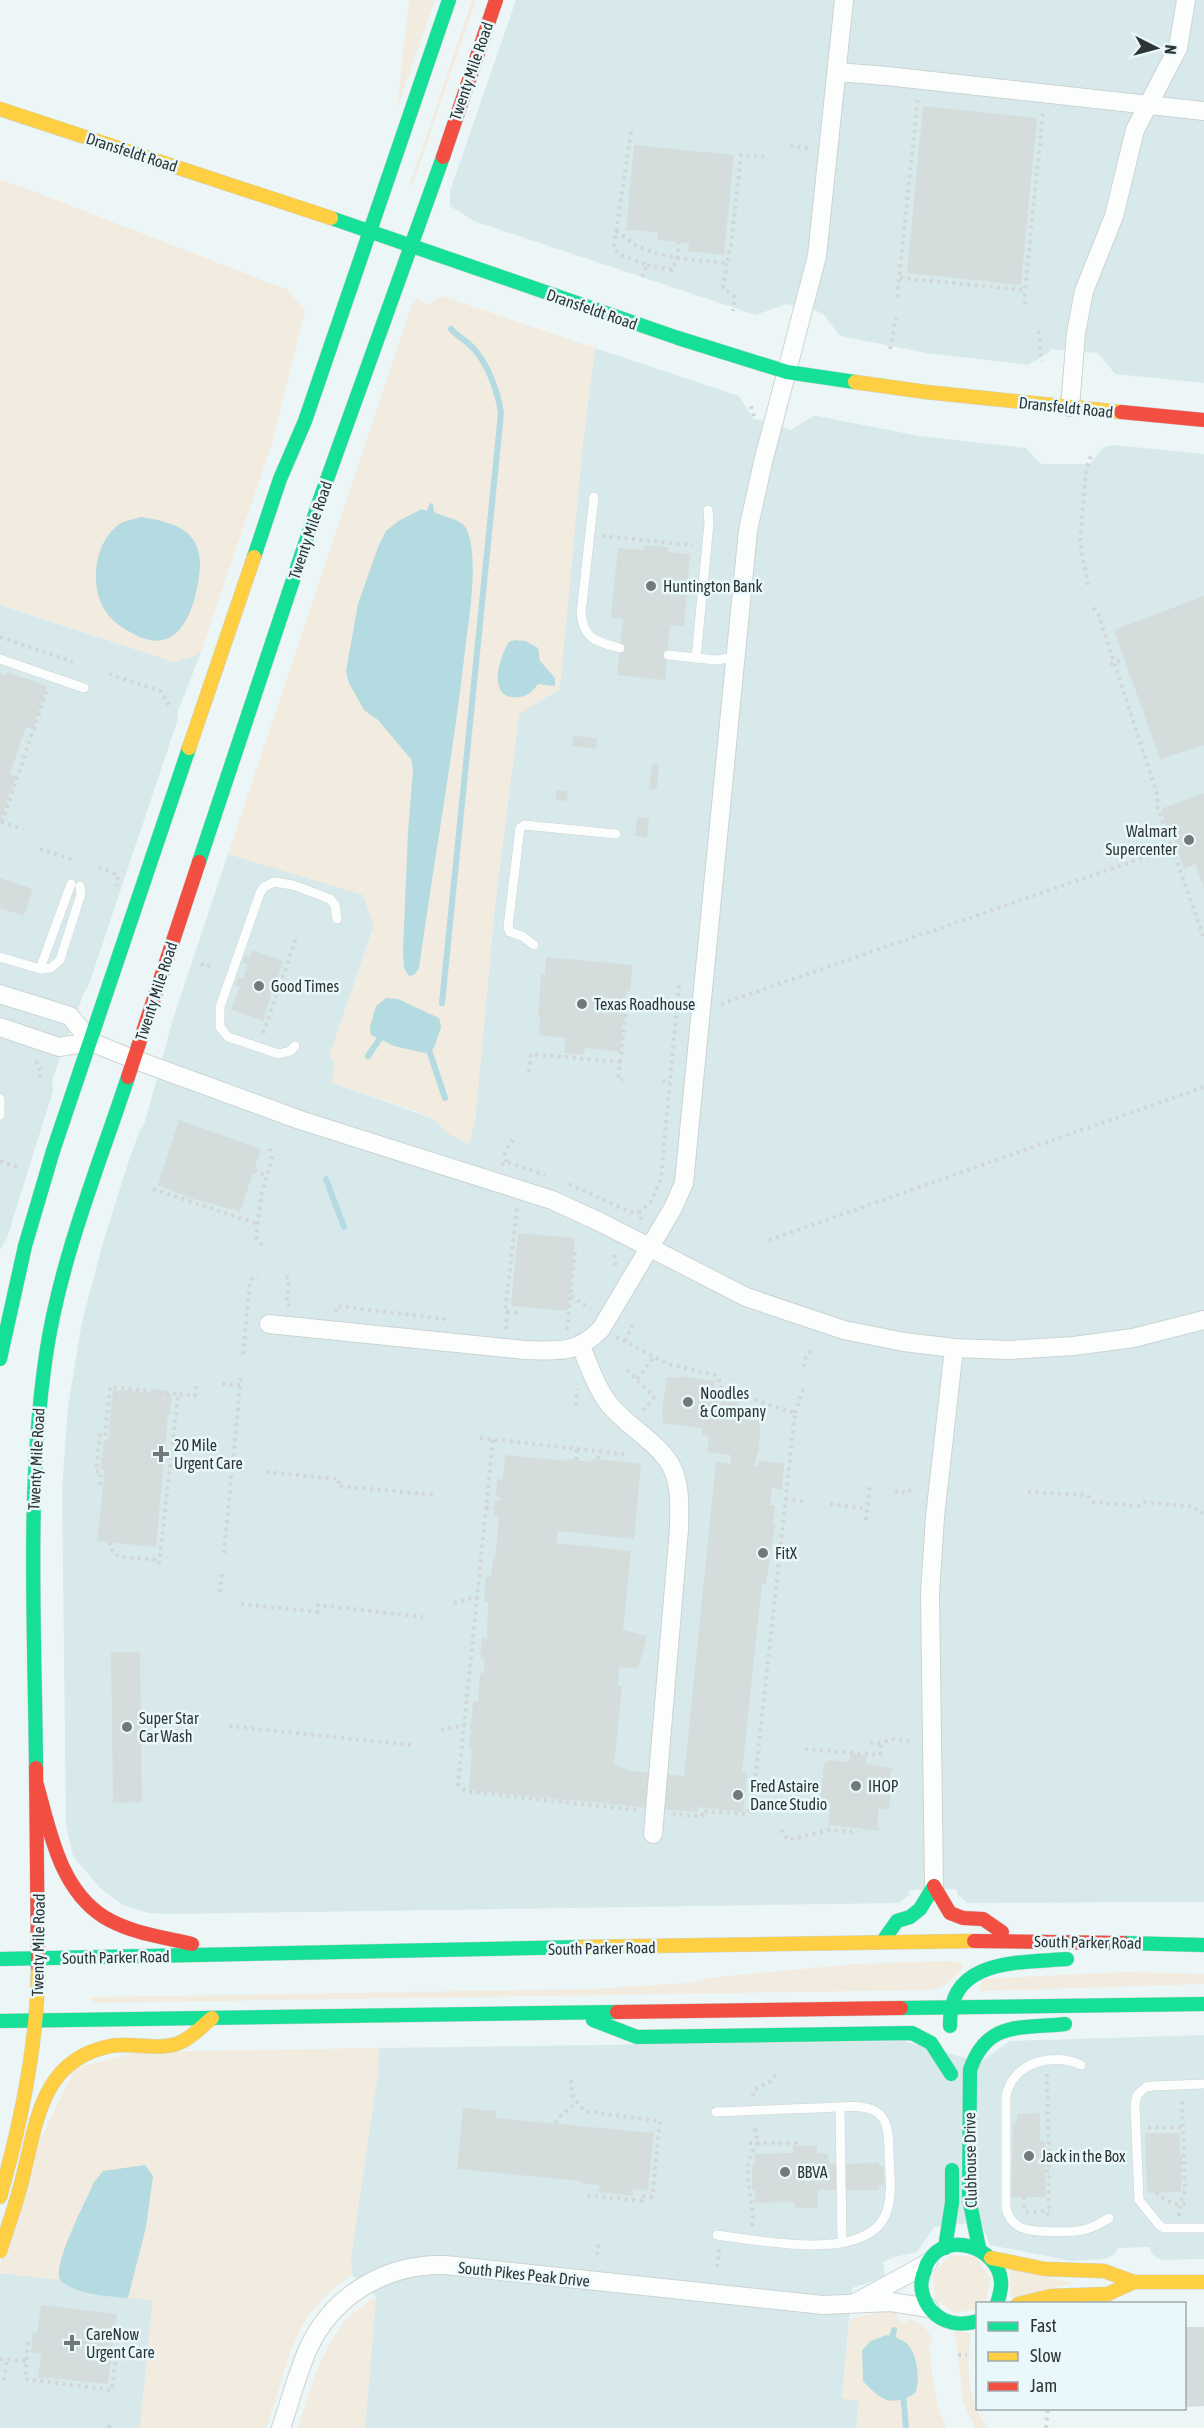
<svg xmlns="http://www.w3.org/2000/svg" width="1204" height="2428" viewBox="0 0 1204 2428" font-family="'Asap Condensed',sans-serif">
<rect width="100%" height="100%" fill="#edf6f7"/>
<g fill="#d8e9ec">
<polygon points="516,0 1204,0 1204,383 1115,374 1098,353 1051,349 1050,352 1028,365 927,353 840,336 824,315 817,311 786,304 756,315 474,221 450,206 450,191"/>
<polygon points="595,348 739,396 753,418 791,430 813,416 817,416 919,436 1026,448 1041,464 1090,464 1101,450 1106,446 1114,445 1204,454 1204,1902 967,1903 958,1895 956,1889 909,1890 909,1895 899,1903 171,1914 148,1913 123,1905 100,1888 73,1856 66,1824 62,1490 68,1407 82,1322 102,1246 126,1169 139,1132 145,1122 172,1022 228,854 363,894 374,925 330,1055 335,1063 332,1083 432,1118 475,1121 495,905 519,714 584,434"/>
<polygon points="0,605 174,662 196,655 202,650 178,711 178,719 89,984 83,995 52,1081 53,1091 7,1238 0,1250"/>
<polygon points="1204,2035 1204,2259 1161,2260 1152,2254 1149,2247 1118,2248 1114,2255 1104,2259 1072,2261 990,2245 981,2222 934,2227 917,2252 894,2257 883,2262 885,2277 852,2288 842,2398 859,2400 856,2428 365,2428 376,2297 352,2275 351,2256 378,2072 379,2048 903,2041 981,2062 1010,2041"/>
<polygon points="0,2273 61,2280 87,2294 153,2300 140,2428 0,2428"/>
</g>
<g fill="#f2ebdf">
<polygon points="409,0 435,0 397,109"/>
<polygon points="472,0 476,0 412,186 410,184"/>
<polygon points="0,180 25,188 288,290 305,311 272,443 202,650 196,655 174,662 0,605"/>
<polygon points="442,296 595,348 584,434 560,689 519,714 495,905 475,1121 469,1144 450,1135 432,1118 418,1112 332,1083 335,1063 330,1055 374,926 363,895 228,854 412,305 418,298 426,305"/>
<path d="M950,1961L961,1963L964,1966C953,1979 945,1989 927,1990L95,2003L89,1999L93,1997L592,1989L687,1983L718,1977L855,1964Z"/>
<polygon points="1124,1972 1204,1974 1204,1984 980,1991 981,1979"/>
<path d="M379,2048L378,2072L351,2256L352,2275C287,2317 291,2364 266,2428H140L153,2300L87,2294L61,2280L0,2273V2265L37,2146L75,2068L137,2052Z"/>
<polygon points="951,2255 976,2257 991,2279 985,2302 978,2304 977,2309 955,2313 935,2299 933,2274"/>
<polygon points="1009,2269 1074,2283 1011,2298"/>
<path d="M376,2297L365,2428H298C314,2377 326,2325 376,2297Z"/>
<path d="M893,2309L901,2322L905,2323L909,2319C922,2322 929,2330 933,2343L928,2346C932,2358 931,2368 933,2380C935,2397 940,2412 946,2428H856L859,2401L842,2398L850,2319Z"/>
<path d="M955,2330L971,2334C967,2368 966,2399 988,2428H975L963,2402Z"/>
</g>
<g fill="#b4dbe1">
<path d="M430,503L433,504L434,512C444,517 461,519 466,528C479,554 470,614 466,642C454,751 434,859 419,968L414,975L409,976L404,968L403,951L408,832L413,770L411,759L378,720L364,710L349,683L346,671L358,604L378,547L386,531L400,520L422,509L427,511Z"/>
<path d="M141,517C191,524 209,541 196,593C187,629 169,655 130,632C121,627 112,621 106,612C88,586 94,538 123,522C128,520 136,519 141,517Z"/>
<path d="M515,640L525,641L538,648L540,661L555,678V686L538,684C533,691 528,696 519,697C486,701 499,657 509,642Z"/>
<polygon points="386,998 398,999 439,1018 441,1027 434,1048 425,1053 394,1046 371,1035 370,1027 376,1006"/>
<path d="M145,2165L153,2176L146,2227L128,2298C106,2296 79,2296 61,2281C49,2270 88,2197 94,2182L103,2171Z"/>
<path d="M887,2335C895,2337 903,2339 909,2346C917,2355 921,2382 915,2393C892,2408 880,2400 863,2381L862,2350L871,2341Z"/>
</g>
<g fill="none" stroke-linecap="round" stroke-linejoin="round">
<g stroke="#b4dbe1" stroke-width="6">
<path d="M442,1003L501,413C498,392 488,364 473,348C466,340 458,337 451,329"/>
<polyline points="427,1044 445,1098"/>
<polyline points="368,1056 383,1034"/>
<polyline points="326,1179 344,1227"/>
<polyline points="891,2343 894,2330"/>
<polyline points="903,2393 906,2428"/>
</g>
</g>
<g fill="#d5dcdc">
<polygon points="923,106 1037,118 1021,285 907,273"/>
<polygon points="634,145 734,155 724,255 688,251 689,243 658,240 658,232 626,230"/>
<polygon points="645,545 668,547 668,552 690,554 684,626 670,625 665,680 617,675 623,619 611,617 618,548 644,550"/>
<polygon points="711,582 718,583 717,595 709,595"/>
<polygon points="1204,596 1204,745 1160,759 1114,630"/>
<polygon points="7,672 47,686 33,729 26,727 10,774 16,776 0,822 0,673 6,675"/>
<polygon points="574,736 597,738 596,749 572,746"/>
<polygon points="652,764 659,764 657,789 649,789"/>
<polygon points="557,790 568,791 567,801 555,800"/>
<polygon points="1204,793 1204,888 1195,864 1184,869 1172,833 1169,834 1161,809"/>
<polygon points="637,817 649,818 647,837 635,836"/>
<polygon points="0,878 33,889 24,916 0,908"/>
<polygon points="252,950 283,961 276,983 282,985 277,997 271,995 263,1021 231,1009 240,987 235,985 238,977 243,979 248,965 242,962 245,955 250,957"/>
<polygon points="546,957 633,965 630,991 626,991 620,1052 585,1048 584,1055 564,1053 566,1038 539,1035 540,1017 538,1016 541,974 545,974"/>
<polygon points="179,1120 261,1149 240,1212 190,1198 158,1185"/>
<polygon points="518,1233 575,1238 568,1311 511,1306"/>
<polygon points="679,1376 715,1381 714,1394 738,1398 737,1405 757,1408 757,1410 761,1410 759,1448 754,1466 759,1466 759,1461 784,1463 782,1490 772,1488 770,1505 775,1505 773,1524 775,1524 766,1584 762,1584 742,1772 747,1773 743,1812 698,1807 698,1812 670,1810 469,1790 472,1748 469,1748 473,1701 478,1701 480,1673 484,1673 484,1659 480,1656 482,1638 487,1638 488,1602 484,1601 486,1577 491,1577 493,1559 495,1559 499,1517 494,1517 495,1500 500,1501 501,1497 496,1496 497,1479 503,1480 505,1455 566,1461 566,1459 591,1462 591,1459 598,1459 641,1464 634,1539 558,1531 557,1543 631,1551 623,1630 647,1636 638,1669 619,1667 618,1686 622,1686 614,1765 632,1771 684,1776 716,1462 730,1464 731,1455 707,1452 709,1436 702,1435 702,1428 663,1423 662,1409 667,1377 679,1378"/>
<polygon points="152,1389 169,1391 169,1394 172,1394 170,1415 168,1415 156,1547 97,1541 105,1470 100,1470 104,1440 108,1440 113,1390 151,1393"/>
<polygon points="111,1652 140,1652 142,1802 113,1803"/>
<polygon points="851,1753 866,1755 866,1764 893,1768 891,1772 889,1810 879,1808 877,1827 879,1827 879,1831 828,1825 831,1803 825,1802 824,1804 820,1801 824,1764 829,1760 849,1762"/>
<polygon points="463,2108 496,2111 496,2118 654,2133 648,2190 633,2189 633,2196 599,2192 600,2185 581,2183 582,2181 457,2169"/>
<polygon points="1040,2113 1040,2141 1045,2141 1046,2197 1011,2197 1013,2123 1017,2123 1017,2114"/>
<polygon points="1145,2133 1180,2133 1180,2155 1182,2156 1181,2192 1147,2193"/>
<polygon points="793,2146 817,2146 817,2153 828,2154 829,2164 879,2163 879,2166 884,2167 884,2185 879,2185 879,2190 818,2190 818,2208 795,2208 795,2202 755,2203 755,2190 752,2190 752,2166 754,2166 754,2154 793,2153"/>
<polygon points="41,2305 117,2314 108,2384 38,2377 41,2354 31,2352 33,2333 37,2333"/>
<polygon points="1184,2327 1204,2327 1204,2406 1184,2407"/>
</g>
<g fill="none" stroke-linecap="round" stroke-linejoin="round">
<defs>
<g id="lane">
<path d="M594,497L581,614C584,640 598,642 620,648"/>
<polyline points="668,655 716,660 735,657"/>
<polyline points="696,658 709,523 708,510"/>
<polyline points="0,659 84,688"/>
<polyline points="534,945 522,936 510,932 508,927 520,828 524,825 616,834"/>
<polyline points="0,957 40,969 71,884"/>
<polyline points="40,969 51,968 60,960 81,894 80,886"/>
<polyline points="295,1046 290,1051 279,1054 228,1037 220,1027 220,1007 260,893 264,887 274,882 293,885 330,899 335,905 337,919"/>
<polyline points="0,1099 0,1115"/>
<path d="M1081,2065C1053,2052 1012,2062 1006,2097V2208C1008,2216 1012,2223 1020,2227C1032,2233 1074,2233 1087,2229C1095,2227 1102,2222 1109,2218"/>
<polyline points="1204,2084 1153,2086 1146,2087 1137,2095 1135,2105 1139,2200 1160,2226 1164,2228 1204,2228"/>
<polyline points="840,2108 842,2242"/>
<path d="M716,2112C749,2111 783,2109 816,2108C834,2108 859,2103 875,2111C890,2118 889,2143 889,2157C890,2175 893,2199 885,2216C863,2263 757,2240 717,2235"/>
</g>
<g id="street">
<polyline points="837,72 887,76 1204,111"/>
<polyline points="1070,407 1076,333 1084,291 1114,216 1135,130 1178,48 1186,0"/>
<polyline points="0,994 70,1016 91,1042 133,1059 300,1120 552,1200 600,1222 746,1297 844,1330 904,1342 954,1348 1009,1350 1074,1346 1133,1338 1204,1320"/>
<polyline points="0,1027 59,1047 91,1042"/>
<path d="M269,1324L525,1350C559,1351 577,1354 601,1329L673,1208L684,1183L748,530L763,462L817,256L844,0"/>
<path d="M581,1346C589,1366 596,1387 609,1404C626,1426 663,1445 673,1470C681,1488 679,1510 679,1529L653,1834"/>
<polyline points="934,1886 930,1593 935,1517 954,1348"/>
<polyline points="857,2302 928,2263"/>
<path d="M281,2428C290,2402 297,2374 308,2349C332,2296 386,2263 445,2265L823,2305L891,2302L929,2308"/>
</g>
<g id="fast">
<polyline points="331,218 678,338 787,372 855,382"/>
<polyline points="254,557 280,479 305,421 449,0"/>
<polyline points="199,862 320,499 443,157"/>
<polyline points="0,1359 25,1246 53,1151 189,748"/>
<path d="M36,1768C35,1631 26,1491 46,1355C60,1260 98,1168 128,1077"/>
<polyline points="883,1941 897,1921 910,1917 920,1909 934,1886"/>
<polyline points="1123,1943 1204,1945"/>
<polyline points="0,1959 583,1947"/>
<polyline points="901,2008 1204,2004"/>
<polyline points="593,2020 637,2037 912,2033 931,2043 951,2074"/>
<polyline points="0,2021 617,2012"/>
<path d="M950,2026C948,1958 1017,1963 1067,1959"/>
<polyline points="970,2070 969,2198 979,2248"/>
<path d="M970,2070C987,2020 1021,2029 1065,2024"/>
<polyline points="945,2248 952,2203 952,2170"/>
<path d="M978,2321C961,2326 943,2324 931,2310C923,2300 919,2287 923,2275C925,2271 926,2265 928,2262C947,2229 998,2248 1001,2281C1002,2288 999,2297 997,2304"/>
</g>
<g id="slow">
<polyline points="0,109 331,218"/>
<polyline points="855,382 926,392 1121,412"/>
<polyline points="189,748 254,557"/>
<polyline points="583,1947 974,1941"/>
<path d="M0,2197C21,2123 38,2043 38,1966"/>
<path d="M0,2251C8,2226 17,2202 23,2176C37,2120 42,2059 111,2046C132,2042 158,2051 179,2043C192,2038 202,2026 212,2018"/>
<polyline points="991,2258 1045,2269 1104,2271 1134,2282 1204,2282"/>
<polyline points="1018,2304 1051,2296 1108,2294 1134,2282"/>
</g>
<g id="jam">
<polyline points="443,157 496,0"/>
<polyline points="1121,412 1204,420"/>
<polyline points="128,1077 199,862"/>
<polyline points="36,1768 38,1966"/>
<path d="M37,1785C50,1832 60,1889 104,1917C130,1933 163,1937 192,1944"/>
<polyline points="934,1886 950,1913 963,1918 983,1919 1002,1932"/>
<polyline points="974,1941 1123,1943"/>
<polyline points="617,2012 901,2008"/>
</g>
</defs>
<use href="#lane" stroke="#ccd3d3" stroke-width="10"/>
<use href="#street" stroke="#ccd3d3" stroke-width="20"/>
<use href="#fast" stroke="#ccd3d3" stroke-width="15"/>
<use href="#slow" stroke="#ccd3d3" stroke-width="15"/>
<use href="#jam" stroke="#ccd3d3" stroke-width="15"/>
<g stroke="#d3d6d7" stroke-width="4" stroke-dasharray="3 4.5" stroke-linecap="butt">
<polyline points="631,132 614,246 618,254 647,265 641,280"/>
<polyline points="790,145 810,149"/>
<path d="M616,231C624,235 628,241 635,245C665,259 694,260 727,263L731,245L741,155L764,157"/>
<polyline points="727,263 723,288 735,297 733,311"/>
<polyline points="647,265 672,270 677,259 679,242"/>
<polyline points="900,278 1025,290 1043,112"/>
<polyline points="897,297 918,98"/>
<polyline points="1025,304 1025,290"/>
<path d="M1038,331C1042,341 1037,352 1043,361"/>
<polyline points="890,349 896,318"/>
<polyline points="751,406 754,417"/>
<polyline points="602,536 693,545"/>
<polyline points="1088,585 1080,543 1086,470 1092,453"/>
<polyline points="1093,608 1098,613 1158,797 1157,806 1204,938"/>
<polyline points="0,637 73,662"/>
<polyline points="1110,664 1124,659"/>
<polyline points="109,674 160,691 169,705"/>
<polyline points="1,822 23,829"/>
<polyline points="2,822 47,690"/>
<polyline points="40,849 73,860"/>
<polyline points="99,867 118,875 117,886"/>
<polyline points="201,964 208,967 210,960"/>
<polyline points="280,985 297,935"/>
<polyline points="721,1004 1148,856"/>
<polyline points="263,1033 276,997"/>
<polyline points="36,1061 41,1072 39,1079"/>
<polyline points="620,1062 628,995"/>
<polyline points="529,1072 531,1054 620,1062 618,1079 623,1080"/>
<polyline points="662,1081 670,1082"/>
<polyline points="0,1161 17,1167"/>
<polyline points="507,1162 504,1156 509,1144 515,1138"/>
<polyline points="501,1164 507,1162 545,1175"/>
<polyline points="254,1170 267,1176"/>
<polyline points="569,1184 630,1212 639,1212"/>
<polyline points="153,1189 258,1224"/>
<polyline points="641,1220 639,1212 650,1203 661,1179 679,985"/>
<polyline points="769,1240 1204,1087"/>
<polyline points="262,1245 256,1237 261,1196 272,1158 269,1147"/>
<polyline points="614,1255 616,1266"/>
<polyline points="286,1277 289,1278 287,1303 289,1306"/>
<polyline points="571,1296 591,1309"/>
<polyline points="336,1312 337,1306 444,1319 448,1324"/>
<polyline points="507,1312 518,1313"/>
<polyline points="506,1329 507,1312 505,1312 517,1208"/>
<polyline points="567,1330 575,1251 574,1248"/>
<polyline points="616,1337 668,1364 715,1375 719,1379 719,1385 724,1390 795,1413 752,1808 747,1814 702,1811 702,1816 673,1814"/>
<polyline points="625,1341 634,1322"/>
<polyline points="243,1354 250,1281 258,1275"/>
<polyline points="804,1367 806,1357 812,1349"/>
<polyline points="627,1370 654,1397 643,1411"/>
<polyline points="637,1379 654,1357"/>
<polyline points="222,1384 241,1385"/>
<polyline points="576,1405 577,1389"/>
<polyline points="795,1413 803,1389"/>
<polyline points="480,1438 624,1454"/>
<polyline points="493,1440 458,1784 465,1791 470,1792 638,1810"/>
<polyline points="598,1459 599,1451"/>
<polyline points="576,1460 577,1448"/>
<polyline points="233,1469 244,1470"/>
<polyline points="266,1472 339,1479 338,1486 436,1495"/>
<polyline points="100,1485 101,1472 96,1471 100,1435 105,1436 110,1387 178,1394"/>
<polyline points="895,1492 899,1490 905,1493 913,1489"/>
<polyline points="1028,1492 1087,1495 1093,1502 1139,1506 1145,1502 1195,1507 1198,1512 1204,1513"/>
<polyline points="785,1499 807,1502"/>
<polyline points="830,1504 867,1509"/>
<polyline points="486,1507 494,1508"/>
<polyline points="866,1520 870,1485"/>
<polyline points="110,1542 110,1548 119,1557 160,1560"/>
<polyline points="224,1553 241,1377"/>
<polyline points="159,1564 178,1394 195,1396 196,1382"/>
<polyline points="220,1592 222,1573"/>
<polyline points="454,1603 476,1597"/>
<polyline points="241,1604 318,1612 318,1605 423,1617"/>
<polyline points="229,1726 411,1745"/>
<polyline points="441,1730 464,1725 471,1726"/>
<polyline points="870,1743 882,1743 891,1739 913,1741"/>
<polyline points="805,1749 880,1755 882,1743"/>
<polyline points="753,1802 762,1809"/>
<polyline points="781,1830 788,1840 829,1830 858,1832"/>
<polyline points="1047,2074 1049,2171"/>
<polyline points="571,2080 572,2095 584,2111 660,2121 652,2197 642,2196 642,2201 584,2195"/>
<polyline points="753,2096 754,2090 771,2081 776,2074"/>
<polyline points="556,2123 557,2119 576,2103"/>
<polyline points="1148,2128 1183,2127"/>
<polyline points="749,2143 796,2143 796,2146"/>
<polyline points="1046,2171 1049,2171 1049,2211 1046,2218"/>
<path d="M1156,2192C1166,2202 1175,2206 1189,2203"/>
<polyline points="1024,2197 1024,2211"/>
<polyline points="1026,2212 1049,2211"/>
<polyline points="1179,2216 1180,2205 1185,2190 1182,2099"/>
<path d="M752,2226C756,2199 737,2168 758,2143L754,2124"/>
<polyline points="597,2255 599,2241"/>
<polyline points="717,2267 719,2249"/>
<polyline points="28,2342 25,2379 112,2390 117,2348"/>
<polyline points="958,2355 967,2355"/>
<polyline points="0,2359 27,2361"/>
<polyline points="4,2380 7,2359"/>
<polyline points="109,2428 110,2421"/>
<polyline points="1046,2428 1048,2408"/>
</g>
<use href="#lane" stroke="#fcfefe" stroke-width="9"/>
<use href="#street" stroke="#fcfefe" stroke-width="18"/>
<use href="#fast" stroke="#16e098" stroke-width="14"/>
<use href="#slow" stroke="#ffcf43" stroke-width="14"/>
<use href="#jam" stroke="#f24e42" stroke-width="14"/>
</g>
<g fill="#72797a" stroke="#e9f9fb" stroke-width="2">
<circle cx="651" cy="586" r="6"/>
<circle cx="1189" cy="840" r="6"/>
<circle cx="259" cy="986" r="6"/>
<circle cx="582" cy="1004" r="6"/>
<circle cx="688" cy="1402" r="6"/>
<path d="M158 1445h6v6h6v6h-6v6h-6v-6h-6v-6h6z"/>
<circle cx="763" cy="1553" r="6"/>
<circle cx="127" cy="1727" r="6"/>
<circle cx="856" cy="1786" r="6"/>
<circle cx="738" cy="1795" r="6"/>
<circle cx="1029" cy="2156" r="6"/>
<circle cx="785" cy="2172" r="6"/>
<path d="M69 2334h6v6h6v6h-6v6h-6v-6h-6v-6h6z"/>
</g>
<g text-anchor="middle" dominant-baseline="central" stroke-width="5" stroke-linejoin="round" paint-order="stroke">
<g font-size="16" fill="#2f3536" stroke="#e9f9fb">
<text transform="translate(471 71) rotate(-71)">Twenty Mile Road</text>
<text transform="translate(132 152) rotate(18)">Dransfeldt Road</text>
<text transform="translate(592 309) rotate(19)">Dransfeldt Road</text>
<text transform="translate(1066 407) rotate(6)">Dransfeldt Road</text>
<text transform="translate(310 530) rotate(-71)">Twenty Mile Road</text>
<text transform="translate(156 991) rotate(-72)">Twenty Mile Road</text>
<text transform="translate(36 1459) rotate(-87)">Twenty Mile Road</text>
<text transform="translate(1088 1942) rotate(1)">South Parker Road</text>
<text transform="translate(38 1945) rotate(-89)">Twenty Mile Road</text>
<text transform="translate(602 1948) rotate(-1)">South Parker Road</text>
<text transform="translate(116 1957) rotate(-1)">South Parker Road</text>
<text transform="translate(970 2160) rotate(-91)">Clubhouse Drive</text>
<text transform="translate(524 2274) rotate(6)">South Pikes Peak Drive</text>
</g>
<g font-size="16" fill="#2f3536" stroke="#e9f9fb" text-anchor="start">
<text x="663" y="586">Huntington Bank</text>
<text x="1177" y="831" text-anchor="end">Walmart<tspan x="1177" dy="18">Supercenter</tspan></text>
<text x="271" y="986">Good Times</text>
<text x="594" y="1004">Texas Roadhouse</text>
<text x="700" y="1393">Noodles<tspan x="700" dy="18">&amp; Company</tspan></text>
<text x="174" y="1445">20 Mile<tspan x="174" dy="18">Urgent Care</tspan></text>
<text x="775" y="1553">FitX</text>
<text x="139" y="1718">Super Star<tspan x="139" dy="18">Car Wash</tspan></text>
<text x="750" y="1786">Fred Astaire<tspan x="750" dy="18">Dance Studio</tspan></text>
<text x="868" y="1786">IHOP</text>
<text x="1041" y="2156">Jack in the Box</text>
<text x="797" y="2172">BBVA</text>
<text x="86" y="2334">CareNow<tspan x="86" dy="18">Urgent Care</tspan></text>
</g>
</g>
<rect x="976" y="2302" width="210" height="108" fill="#e9f9fb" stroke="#9fabac" stroke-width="1.5"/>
<rect x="988" y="2322" width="30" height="9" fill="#16e098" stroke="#9fabac" stroke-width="1.5"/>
<text x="1030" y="2332" font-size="18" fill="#2f3536">Fast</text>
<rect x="988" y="2352" width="30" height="9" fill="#ffcf43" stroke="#9fabac" stroke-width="1.5"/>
<text x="1030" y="2362" font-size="18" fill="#2f3536">Slow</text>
<rect x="988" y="2382" width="30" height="9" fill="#f24e42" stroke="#9fabac" stroke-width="1.5"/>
<text x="1030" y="2392" font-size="18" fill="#2f3536">Jam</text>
<g transform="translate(1156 48) rotate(96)" stroke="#e9f9fb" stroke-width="4.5" paint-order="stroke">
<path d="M0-4.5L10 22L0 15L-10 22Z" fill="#2f3536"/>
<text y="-9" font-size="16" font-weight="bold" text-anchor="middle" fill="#2f3536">N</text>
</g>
</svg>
